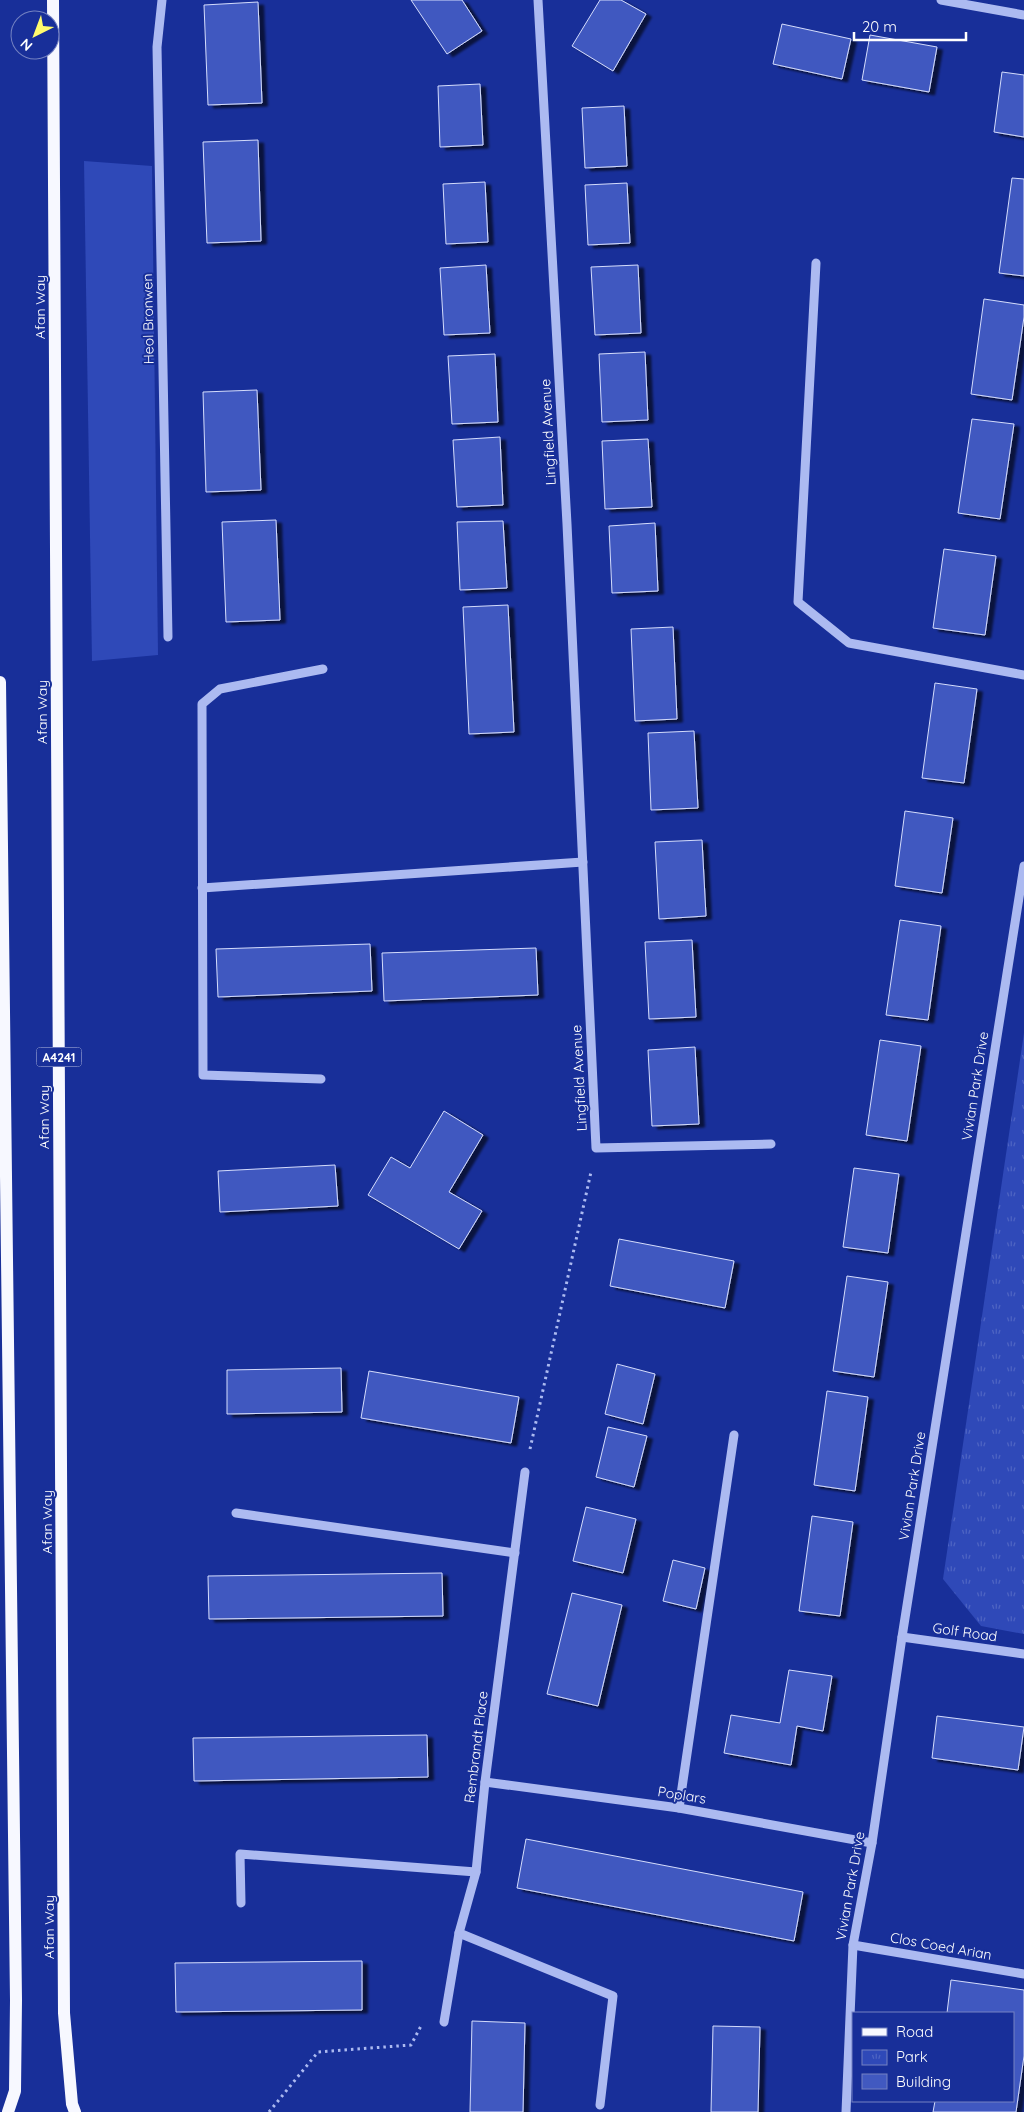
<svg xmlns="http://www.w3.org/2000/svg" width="1024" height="2112" viewBox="0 0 1024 2112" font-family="Quicksand,sans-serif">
<defs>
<pattern id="park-tufts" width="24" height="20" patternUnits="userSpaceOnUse" patternTransform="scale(1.25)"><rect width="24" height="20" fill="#2f49b8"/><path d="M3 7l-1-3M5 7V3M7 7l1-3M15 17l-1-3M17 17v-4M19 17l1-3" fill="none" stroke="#4e64c3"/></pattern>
<filter id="shadow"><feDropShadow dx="5.5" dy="3" stdDeviation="1" flood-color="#0009"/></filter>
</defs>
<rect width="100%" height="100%" fill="#182f99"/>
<polygon fill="url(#park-tufts)" points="1024,1033 1024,1634 981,1626 943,1579"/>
<polygon fill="#2f49b8" points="84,161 152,166 158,655 92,661"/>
<g fill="#4159c0" stroke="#d4dcfc" filter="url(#shadow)">
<polygon points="411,0 462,0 482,31 447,54"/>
<polygon points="600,0 621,0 646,14 613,71 572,46"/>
<polygon points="258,2 262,103 208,105 204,5"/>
<polygon points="782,24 851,39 842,79 773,64"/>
<polygon points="870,35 937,47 929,92 862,80"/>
<polygon points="1002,72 1024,75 1024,137 994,132"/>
<polygon points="480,84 483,145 440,147 438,86"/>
<polygon points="624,106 627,166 585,168 582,108"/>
<polygon points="258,140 261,241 207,243 203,142"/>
<polygon points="1012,178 1024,179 1024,276 999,273"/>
<polygon points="485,182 488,242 446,244 443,184"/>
<polygon points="627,183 630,243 588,245 585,185"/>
<polygon points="486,265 490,333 444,335 440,268"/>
<polygon points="638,265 641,333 595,335 591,267"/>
<polygon points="984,299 1024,305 1024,317 1012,400 971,394"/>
<polygon points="645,352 648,420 602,422 599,354"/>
<polygon points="495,354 498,422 452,424 448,356"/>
<polygon points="257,390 261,490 206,492 203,392"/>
<polygon points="972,419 1014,424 1000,519 958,513"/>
<polygon points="500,437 503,505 457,507 453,440"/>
<polygon points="648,439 652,507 605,509 602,441"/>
<polygon points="276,520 280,620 226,622 222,522"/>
<polygon points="503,521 507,588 460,590 457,522"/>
<polygon points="655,523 658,591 612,593 609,526"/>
<polygon points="944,549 996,556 985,635 933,628"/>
<polygon points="508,605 514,732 469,734 463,607"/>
<polygon points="673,627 677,719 635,721 631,629"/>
<polygon points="935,683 977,689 964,783 922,778"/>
<polygon points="694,731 698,808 651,810 648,733"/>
<polygon points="905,811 953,818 942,893 895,886"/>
<polygon points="702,840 706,916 659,919 655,842"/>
<polygon points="900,920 941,926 928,1020 886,1015"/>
<polygon points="692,940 696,1017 649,1019 645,942"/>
<polygon points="370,944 372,991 218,997 216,949"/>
<polygon points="536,948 538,995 384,1001 382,953"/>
<polygon points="880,1040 921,1046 907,1141 866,1135"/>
<polygon points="695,1047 699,1124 652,1126 648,1050"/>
<polygon points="444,1111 483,1135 449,1192 482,1211 459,1249 368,1195 391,1157 410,1168"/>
<polygon points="335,1165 338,1206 220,1212 218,1171"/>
<polygon points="854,1168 899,1174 888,1253 843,1247"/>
<polygon points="619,1239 734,1261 725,1308 610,1286"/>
<polygon points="847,1276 888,1282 874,1377 833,1371"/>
<polygon points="617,1364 655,1374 643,1424 605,1414"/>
<polygon points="341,1368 342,1412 227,1414 227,1370"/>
<polygon points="369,1371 519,1397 511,1443 361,1418"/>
<polygon points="827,1391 868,1397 855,1491 814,1485"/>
<polygon points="608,1427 647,1436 634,1487 596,1477"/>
<polygon points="586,1507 636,1519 623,1573 573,1561"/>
<polygon points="812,1516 853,1522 840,1616 799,1611"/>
<polygon points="673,1560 705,1568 696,1609 663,1601"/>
<polygon points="442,1573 443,1616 209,1619 208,1576"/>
<polygon points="572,1593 622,1605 598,1706 547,1694"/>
<polygon points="789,1670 832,1676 823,1731 797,1726 791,1765 724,1753 731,1715 780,1723"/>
<polygon points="937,1716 1024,1727 1018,1770 932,1758"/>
<polygon points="427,1735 428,1777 194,1781 193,1738"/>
<polygon points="526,1839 803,1892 794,1941 517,1888"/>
<polygon points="362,1961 362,2010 176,2012 175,1963"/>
<polygon points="951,1980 1024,1990 1024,2056 1016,2112 933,2112 935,2101 1013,2101 1013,2013 947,2013"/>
<polygon points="472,2021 525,2023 523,2112 470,2112"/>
<polygon points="713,2026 760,2027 758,2112 711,2112"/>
</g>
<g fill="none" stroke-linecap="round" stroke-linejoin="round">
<g stroke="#acbaf1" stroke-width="3" stroke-dasharray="2.5 4" stroke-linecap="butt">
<polyline points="530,1449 591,1172"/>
<polyline points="269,2112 318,2052 411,2045 421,2026"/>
</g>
<g stroke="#acbaf1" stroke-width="9">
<polyline points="162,0 157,47 168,637"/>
<polyline points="538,0 567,524 596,1148 771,1144"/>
<polyline points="941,0 1024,15"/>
<polyline points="816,263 798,602 849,643 1024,675"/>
<polyline points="202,888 583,862"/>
<polyline points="321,1079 203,1075 202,704 220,689 323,669"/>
<polyline points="236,1513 515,1553"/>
<polyline points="902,1637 1024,1654"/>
<polyline points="485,1782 679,1808 872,1843"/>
<polyline points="679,1808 734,1435"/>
<polyline points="241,1903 240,1854 476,1872"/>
<polyline points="459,1933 613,1996 600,2105"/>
<polyline points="853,1945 1024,1974"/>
<polyline points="444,2022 459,1933 476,1872 485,1782 525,1472"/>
<polyline points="846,2112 853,1945 872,1843 902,1637 1024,866"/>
</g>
<g stroke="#f7f8ff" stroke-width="12">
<polyline points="53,0 64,2013 72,2104 75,2112"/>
<polyline points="0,682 16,2000 15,2091 8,2112"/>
</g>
</g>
<g text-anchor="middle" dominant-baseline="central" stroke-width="4" stroke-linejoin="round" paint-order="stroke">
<rect fill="#182f99" stroke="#bac1e0" stroke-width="1" x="36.5" y="1047.5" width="45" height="19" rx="4"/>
<g font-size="12" font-weight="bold" fill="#fff">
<text x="59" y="1057">A4241</text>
</g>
<g font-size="14" fill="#fff" stroke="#182f99">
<text transform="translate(40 307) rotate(-90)">Afan Way</text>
<text transform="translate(148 319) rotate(-91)">Heol Bronwen</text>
<text transform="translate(548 432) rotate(-93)">Lingfield Avenue</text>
<text transform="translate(42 712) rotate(-90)">Afan Way</text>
<text transform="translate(579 1078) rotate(-93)">Lingfield Avenue</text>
<text transform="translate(975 1086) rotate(-81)">Vivian Park Drive</text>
<text transform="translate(44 1117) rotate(-90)">Afan Way</text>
<text transform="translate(912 1486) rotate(-81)">Vivian Park Drive</text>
<text transform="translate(47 1522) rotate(-90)">Afan Way</text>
<text transform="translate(965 1632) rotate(8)">Golf Road</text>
<text transform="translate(476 1747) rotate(-83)">Rembrandt Place</text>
<text transform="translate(682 1795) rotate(9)">Poplars</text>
<text transform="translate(850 1886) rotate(-80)">Vivian Park Drive</text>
<text transform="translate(49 1927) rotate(-90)">Afan Way</text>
<text transform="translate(941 1946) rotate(10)">Clos Coed Arian</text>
</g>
</g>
<rect x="852" y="2012" width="162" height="90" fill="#182f99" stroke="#7482c2"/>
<rect x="862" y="2028" width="25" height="8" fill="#f7f8ff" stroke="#7482c2"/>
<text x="896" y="2037" font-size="15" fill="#ffffff">Road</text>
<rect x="862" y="2050" width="25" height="15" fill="url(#park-tufts)" stroke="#7482c2"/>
<text x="896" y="2062" font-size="15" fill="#ffffff">Park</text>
<rect x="862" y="2074" width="25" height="15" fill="#4159c0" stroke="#7482c2"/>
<text x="896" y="2087" font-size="15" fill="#ffffff">Building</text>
<g transform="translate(35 35) rotate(222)"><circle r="24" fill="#182f99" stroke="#7482c2"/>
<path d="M0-4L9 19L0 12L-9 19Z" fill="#fffb6d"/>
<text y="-8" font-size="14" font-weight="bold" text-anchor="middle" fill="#ffffff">N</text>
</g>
<path d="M854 32v8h112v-8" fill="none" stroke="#ffffff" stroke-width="2.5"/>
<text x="862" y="32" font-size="15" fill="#ffffff" stroke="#182f99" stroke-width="4" paint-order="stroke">20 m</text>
</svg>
